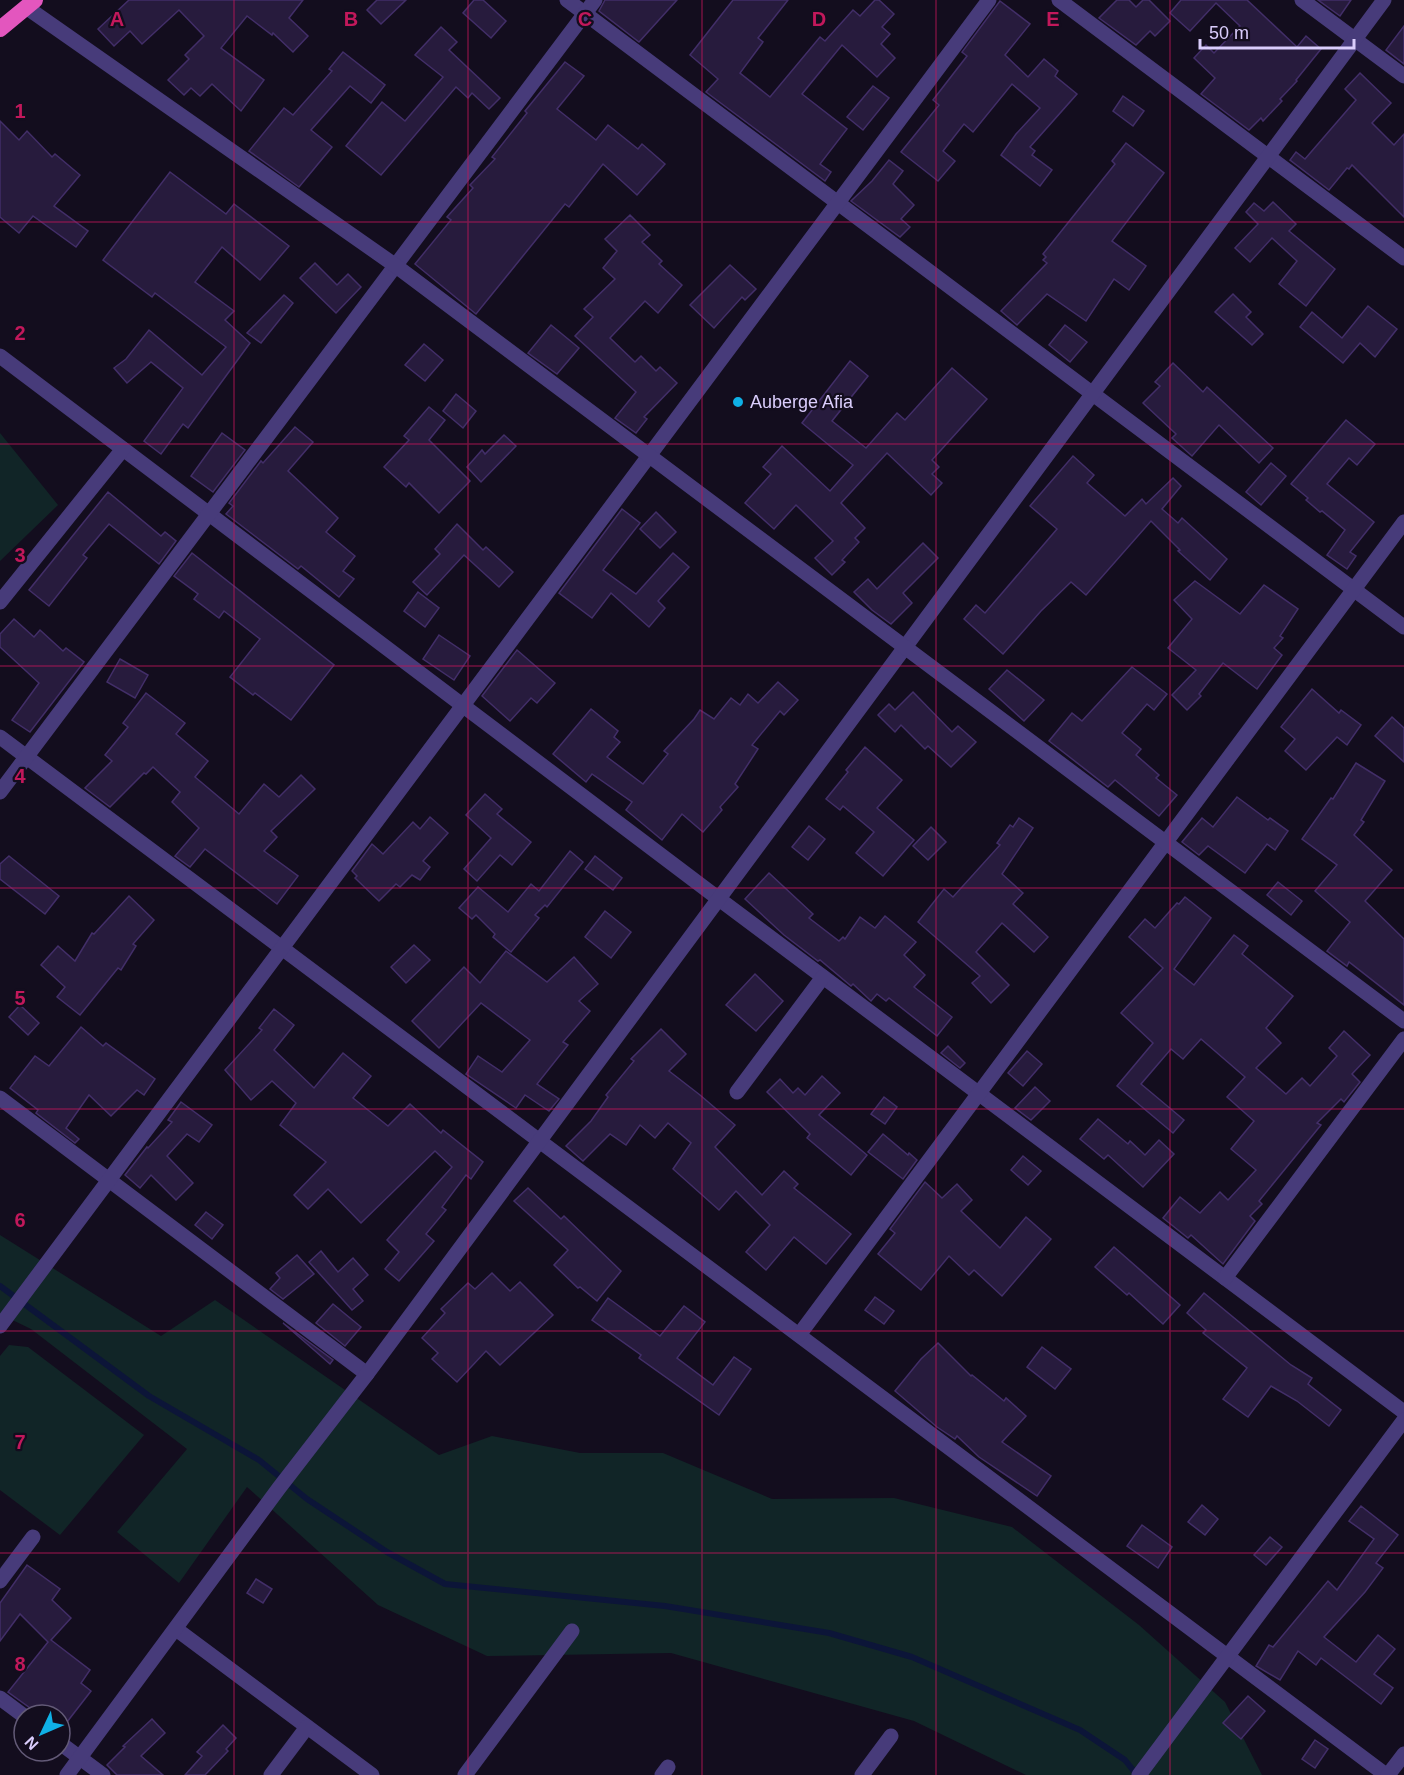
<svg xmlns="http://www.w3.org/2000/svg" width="1404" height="1775" viewBox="0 0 1404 1775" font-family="Arial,sans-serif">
<rect width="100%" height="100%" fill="#130d1e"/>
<g fill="#112527">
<polygon points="0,433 58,505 0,561"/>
<polygon points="0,1235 161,1336 215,1300 439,1455 492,1436 580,1453 663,1453 772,1499 894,1498 1012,1527 1139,1625 1225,1702 1262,1775 1026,1775 914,1721 671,1653 487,1656 378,1605 247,1487 179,1583 117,1532 187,1449 31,1329 0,1314"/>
<polygon points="9,1345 28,1347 144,1435 60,1535 0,1490 0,1356"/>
</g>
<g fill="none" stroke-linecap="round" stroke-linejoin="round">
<polyline stroke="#0c1538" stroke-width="6" points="0,1286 149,1396 259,1460 307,1499 387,1552 445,1584 665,1606 829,1633 912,1657 1080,1730 1125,1760 1137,1775"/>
</g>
<g fill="#271b3d" stroke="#422e68" stroke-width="1.5">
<polygon points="129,0 303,0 289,18 308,36 293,52 273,33 272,35 247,16 221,48 264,80 241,111 212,84 200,96 191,88 184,95 168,80 189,59 185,55 204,36 179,10 142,44 130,31 114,46 98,29"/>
<polygon points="377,0 406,0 381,24 367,10"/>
<polygon points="474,0 483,0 506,21 491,38 463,13"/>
<polygon points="605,0 677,0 639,42 599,11"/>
<polygon points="733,0 788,0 758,38 763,42 740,73 770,97 820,37 825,41 853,10 860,16 875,0 879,0 894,14 882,27 890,34 881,44 895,58 877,77 842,45 802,94 847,129 820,164 831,172 825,181 706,92 718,79 690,55"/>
<polygon points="1117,0 1129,0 1136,7 1143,0 1149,0 1170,21 1155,36 1150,31 1136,45 1099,18"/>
<polygon points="1181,0 1247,0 1297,47 1306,36 1321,49 1296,80 1297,81 1280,99 1282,101 1263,121 1261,118 1249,130 1201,94 1215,78 1194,58 1206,45 1214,53 1240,26 1216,3 1190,31 1170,13"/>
<polygon points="1318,0 1351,0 1340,16"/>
<polygon points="1000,1 1030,24 1005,55 1028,77 1044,59 1058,71 1055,76 1077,94 1030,147 1035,151 1032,155 1052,170 1040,186 1001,155 1016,134 1040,108 1012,84 973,132 964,124 943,151 955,161 938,181 901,152 939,105 933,100 967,56 962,52"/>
<polygon points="1404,26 1404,64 1386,50"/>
<polygon points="441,27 457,42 449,50 500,98 489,109 472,93 468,98 456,87 381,175 346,146 382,102 405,121 443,77 415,55"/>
<polygon points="343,52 385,85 371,103 350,86 311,130 332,147 299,187 249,151 284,108 293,115 332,71 329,69"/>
<polygon points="565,62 584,76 557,109 596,140 608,125 638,149 642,144 665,164 637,195 603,164 569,207 565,204 476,314 415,264 451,220 447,217 473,188 470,185 495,159 492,157 527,113 525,111"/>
<polygon points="1360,73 1391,103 1372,123 1394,145 1404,134 1404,217 1352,165 1349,169 1347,168 1329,190 1290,160 1296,152 1305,159 1356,100 1345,89"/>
<polygon points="873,86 889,98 863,130 847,117"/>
<polygon points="1123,96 1144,111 1133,126 1113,111"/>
<polygon points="0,121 19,140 27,131 52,157 55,154 80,175 54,206 88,231 76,247 33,216 19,233 0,217"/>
<polygon points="1126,143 1164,173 1112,241 1146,266 1129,290 1114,279 1086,321 1047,294 1017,325 1001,311 1047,263 1043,260 1046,257 1043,254 1115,164 1112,161"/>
<polygon points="889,160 903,171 893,184 914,205 901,219 910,227 900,237 851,201 872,181"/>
<polygon points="170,172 226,214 234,204 289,246 260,280 222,247 195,282 234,311 225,320 250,343 188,428 183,424 161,454 144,441 183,388 151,362 127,383 114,368 126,359 149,330 202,375 226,347 155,293 152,297 103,260"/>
<polygon points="1273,202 1296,224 1289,231 1335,269 1306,306 1279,284 1297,261 1272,238 1250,262 1235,248 1258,224 1246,212 1254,203 1264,211"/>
<polygon points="630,215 650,235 642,242 662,261 659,264 682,285 658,313 645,301 610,338 635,362 641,356 656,371 660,367 677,383 644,417 647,419 636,433 615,418 636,392 575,336 593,317 584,309 615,279 603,268 617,251 605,239"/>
<polygon points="315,263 337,285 348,274 361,287 336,313 300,278"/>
<polygon points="730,265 756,289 745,300 742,297 714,328 690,305"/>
<polygon points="1233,294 1251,312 1246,317 1263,334 1252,345 1215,312"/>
<polygon points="284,295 293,303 261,343 247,333"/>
<polygon points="1368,306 1397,329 1375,357 1360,343 1343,363 1300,327 1312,312 1342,338"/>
<polygon points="551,325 579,348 557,374 528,353"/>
<polygon points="1065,325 1087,342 1070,362 1049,345"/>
<polygon points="424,344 443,360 425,381 405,365"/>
<polygon points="850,361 868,376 832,421 866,448 897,413 905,420 952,368 987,399 932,460 939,467 932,474 942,483 931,495 887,453 841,503 865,528 855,538 859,542 842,560 845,562 832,575 815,558 833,541 796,505 774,529 745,503 771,474 763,467 782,446 830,491 853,465 802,423"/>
<polygon points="1173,363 1203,392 1207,387 1273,448 1259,463 1219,425 1192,456 1172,438 1176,434 1143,403 1160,386 1155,382"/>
<polygon points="456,394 476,411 463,428 443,411"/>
<polygon points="429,407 445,420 429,440 470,481 439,513 409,483 406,487 384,467 409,440 404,436"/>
<polygon points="1346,420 1375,444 1357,465 1349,458 1327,484 1374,522 1350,552 1356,556 1347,569 1327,555 1345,530 1322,511 1320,512 1306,500 1308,498 1291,484"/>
<polygon points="295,427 313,442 288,471 338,518 326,532 355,556 343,571 354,579 339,597 301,566 298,569 226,514 233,506 229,503 261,461 263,463"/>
<polygon points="222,433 245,450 213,492 191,476"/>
<polygon points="504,435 516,446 481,482 467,467 482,450 485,454"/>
<polygon points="1073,456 1094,475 1087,483 1125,516 1142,499 1146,504 1173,478 1181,486 1162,509 1178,523 1182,518 1227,559 1210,580 1178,551 1180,550 1151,521 1086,595 1071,582 1041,611 1003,654 964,619 976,605 985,613 1057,529 1030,506"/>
<polygon points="1271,463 1286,476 1261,505 1246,492"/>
<polygon points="108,492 161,536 165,532 176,541 159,564 109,524 83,555 87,558 49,606 29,590"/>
<polygon points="622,509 640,523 603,570 636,594 673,553 689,567 658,601 665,608 649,627 611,593 592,618 559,593"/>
<polygon points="656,512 676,532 660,548 640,529"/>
<polygon points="457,524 483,550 486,547 513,572 499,587 464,555 427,595 413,582 440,554 435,549"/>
<polygon points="923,543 938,558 903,593 912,603 891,624 872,610 854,592 868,579 877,589"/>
<polygon points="192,553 334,665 291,720 255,693 253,695 230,677 260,639 224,611 219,618 194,599 198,594 174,576"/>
<polygon points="1195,581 1240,614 1264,585 1298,609 1280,636 1283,638 1274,648 1282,655 1257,689 1223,663 1199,694 1201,696 1187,710 1172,695 1196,670 1168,648 1192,619 1174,600"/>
<polygon points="418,592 439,608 425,627 404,611"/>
<polygon points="14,619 34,637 40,630 63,651 66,648 84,662 30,732 12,720 39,683 0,647 0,634"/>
<polygon points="439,635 470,656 454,680 423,659"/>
<polygon points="517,650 555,683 537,703 531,698 510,721 482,696"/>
<polygon points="120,659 148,675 135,698 107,682"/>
<polygon points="1132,667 1167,694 1154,710 1147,704 1122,733 1141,749 1136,755 1159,775 1156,778 1177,795 1159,816 1115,780 1108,787 1049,741 1072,713 1082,721"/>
<polygon points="1007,670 1044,700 1024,721 989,689"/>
<polygon points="778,682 798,700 784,715 780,711 752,745 758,749 735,784 738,787 720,807 722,810 703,832 682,814 662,840 626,810 632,802 592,774 586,782 553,754 591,709 618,731 614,737 620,742 607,757 643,784 668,754 664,751 694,719 700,710 714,719 731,698 740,705 748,694 758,703"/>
<polygon points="1312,689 1339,713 1341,710 1361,725 1347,745 1337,737 1306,770 1285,751 1295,739 1281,727"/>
<polygon points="913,692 952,732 958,726 976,742 951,767 928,746 925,749 901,725 895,732 878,715 889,704 895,710"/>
<polygon points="146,693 185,723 176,734 208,761 195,777 239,814 264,784 279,797 301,775 315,789 271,831 277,837 264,851 298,876 277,904 205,849 190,867 175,856 199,828 172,802 180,792 153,767 146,774 144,773 110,807 85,788 112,761 105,755 128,727 123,723"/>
<polygon points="1392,717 1404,728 1404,762 1375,736"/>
<polygon points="865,747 902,780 877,808 914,840 883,876 856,853 874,832 843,806 840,810 826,799 848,772 846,770"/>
<polygon points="1356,763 1385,781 1361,820 1364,822 1354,835 1392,870 1365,901 1404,939 1404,1005 1349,962 1347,966 1327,951 1350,922 1315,891 1337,865 1302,839 1331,798 1333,799"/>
<polygon points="485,794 502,809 497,814 531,842 512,865 500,855 477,881 464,869 491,838 466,815"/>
<polygon points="1237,797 1268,820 1270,818 1288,831 1275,850 1267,844 1245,873 1208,846 1199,855 1182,842 1202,818 1213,827"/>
<polygon points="430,817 448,833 423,861 430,867 420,880 412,875 400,887 396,884 379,901 355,878 357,876 352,871 372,844 383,854 413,822 420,829"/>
<polygon points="1019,818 1033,828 1002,874 1023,893 1013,904 1048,937 1034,952 1002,923 976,952 1009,985 991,1003 972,983 980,976 918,922 944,889 953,897 1000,845 997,843 1010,825 1013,827"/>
<polygon points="809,826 825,839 808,860 792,847"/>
<polygon points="931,827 946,842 928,860 913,846"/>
<polygon points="570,851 583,862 547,907 545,905 535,915 539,918 511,952 493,937 495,934 476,915 472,919 459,908 478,887 508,912 531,884 539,891"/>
<polygon points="9,856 59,896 45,914 0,879 0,864"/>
<polygon points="595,856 622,878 613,890 585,869"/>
<polygon points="769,873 813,914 809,918 839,941 843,937 845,939 860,917 875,928 885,916 916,942 904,955 925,975 914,987 952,1017 937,1036 889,998 886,1001 877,994 871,1001 853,984 851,986 820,960 818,961 784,935 745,899"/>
<polygon points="1278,882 1302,901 1291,915 1267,895"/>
<polygon points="129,896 154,920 133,944 136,946 121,970 118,968 80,1015 57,997 65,987 41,965 58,946 75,961 92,933 94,934"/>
<polygon points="1185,897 1211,918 1174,969 1194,985 1234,935 1248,946 1242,954 1293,996 1266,1028 1281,1043 1256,1068 1286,1094 1302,1078 1310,1086 1337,1056 1329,1048 1344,1031 1370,1055 1352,1074 1360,1082 1344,1102 1341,1099 1317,1123 1321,1125 1259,1201 1262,1204 1250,1216 1255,1221 1223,1264 1191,1235 1188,1238 1163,1218 1180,1197 1200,1213 1220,1192 1228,1200 1256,1170 1231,1149 1254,1121 1227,1097 1245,1077 1201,1039 1183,1059 1171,1049 1141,1084 1184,1120 1173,1133 1117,1086 1153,1043 1121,1013 1163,968 1129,937 1145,919 1155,928 1177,903 1179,904"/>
<polygon points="605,911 631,932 611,958 585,937"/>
<polygon points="414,945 430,960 406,983 391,967"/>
<polygon points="506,951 547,982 574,957 598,984 579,1001 590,1011 563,1042 568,1045 537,1084 559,1099 549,1111 525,1095 516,1108 466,1074 478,1056 502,1072 530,1040 481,1003 439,1048 412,1021 464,967 480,983"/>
<polygon points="755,974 783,1001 756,1031 726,1005"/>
<polygon points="20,1005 39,1023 28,1035 9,1017"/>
<polygon points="274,1009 294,1025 274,1050 314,1088 343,1053 371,1076 353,1098 388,1126 410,1104 441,1133 443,1130 483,1162 471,1179 466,1175 442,1207 446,1210 426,1234 434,1241 399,1281 385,1269 399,1252 387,1240 452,1167 435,1151 361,1223 328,1189 308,1209 294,1195 326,1162 280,1125 296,1103 272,1081 251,1100 225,1070 262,1030 259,1028"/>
<polygon points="81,1027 103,1046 106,1043 155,1079 144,1095 137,1090 111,1116 89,1095 66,1128 79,1139 75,1143 36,1113 38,1110 10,1088 35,1056 49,1066"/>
<polygon points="661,1029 686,1054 669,1071 700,1095 735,1125 715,1147 762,1195 784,1171 798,1184 794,1188 851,1234 826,1264 794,1237 766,1270 746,1252 770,1225 736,1191 719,1210 673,1169 691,1143 668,1123 655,1138 640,1125 626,1145 610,1134 583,1161 566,1146 591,1121 608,1097 606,1095 634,1061 631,1059"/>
<polygon points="948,1046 965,1063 960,1068 941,1053"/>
<polygon points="1027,1051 1042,1064 1023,1086 1008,1073"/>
<polygon points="822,1076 840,1093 819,1115 867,1155 851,1175 807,1138 810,1134 767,1092 780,1079 793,1093 798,1088 805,1095"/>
<polygon points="1035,1087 1050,1101 1031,1120 1015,1108"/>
<polygon points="884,1097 897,1107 885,1124 871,1114"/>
<polygon points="181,1102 212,1125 199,1142 187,1134 167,1156 193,1183 176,1200 151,1175 140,1188 125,1175 147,1147 148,1148 172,1122 168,1120"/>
<polygon points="1098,1119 1128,1144 1130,1141 1145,1155 1159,1140 1174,1154 1143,1187 1108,1155 1104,1159 1080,1139"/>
<polygon points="883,1134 908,1155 909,1153 917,1160 903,1179 868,1152"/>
<polygon points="1023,1156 1041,1171 1028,1185 1011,1170"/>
<polygon points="925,1182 942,1198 957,1184 972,1200 961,1211 1000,1248 1026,1217 1051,1239 1002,1296 974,1270 969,1275 949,1256 921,1290 878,1254 895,1233 890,1229"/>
<polygon points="528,1188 561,1219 564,1216 621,1271 597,1301 580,1287 578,1288 554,1265 568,1250 514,1201"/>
<polygon points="206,1212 223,1225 212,1239 195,1225"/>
<polygon points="1114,1247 1180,1305 1163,1324 1129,1293 1127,1295 1095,1267"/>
<polygon points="321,1251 338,1272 353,1258 368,1275 353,1289 363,1301 352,1310 309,1262"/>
<polygon points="297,1255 314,1274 283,1299 270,1289 280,1278 276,1273"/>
<polygon points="492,1273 510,1291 520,1282 553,1315 500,1365 486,1351 457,1382 432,1359 438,1353 422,1338 445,1313 441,1309 468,1283 475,1289"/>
<polygon points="1204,1293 1291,1365 1312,1378 1308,1384 1341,1410 1329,1426 1297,1401 1271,1386 1248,1417 1223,1399 1247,1368 1203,1333 1206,1330 1187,1313"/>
<polygon points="875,1297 894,1311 884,1324 865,1310"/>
<polygon points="608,1298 660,1336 684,1306 705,1322 677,1358 713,1385 734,1357 751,1369 719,1415 639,1358 641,1355 592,1320"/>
<polygon points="333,1304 361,1327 345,1346 316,1323"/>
<polygon points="283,1323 333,1360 330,1364"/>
<polygon points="938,1343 971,1376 972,1375 1004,1401 1006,1398 1026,1416 1002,1442 1051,1476 1037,1496 979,1457 957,1436 955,1439 937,1427 895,1391 921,1359"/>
<polygon points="1042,1347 1071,1369 1055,1389 1027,1367"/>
<polygon points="1202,1505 1218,1519 1205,1535 1188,1522"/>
<polygon points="1361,1506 1398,1535 1376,1563 1383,1568 1365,1592 1324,1637 1356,1662 1378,1635 1395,1649 1374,1674 1393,1688 1381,1704 1321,1658 1316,1665 1298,1651 1280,1680 1256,1666 1269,1645 1273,1647 1328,1581 1337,1590 1374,1539 1349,1521"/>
<polygon points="1142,1525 1172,1547 1158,1568 1127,1546"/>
<polygon points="1270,1537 1282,1547 1266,1565 1254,1555"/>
<polygon points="27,1565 60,1589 52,1600 71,1618 51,1640 90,1670 81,1683 91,1691 60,1731 60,1715 33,1715 30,1708 8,1692 48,1642 20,1614 0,1641 0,1603"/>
<polygon points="256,1579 272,1589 263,1603 247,1593"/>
<polygon points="1248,1696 1265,1711 1241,1739 1223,1723"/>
<polygon points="152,1719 165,1733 141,1756 163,1775 117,1775 107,1765 125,1747 123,1746"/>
<polygon points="223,1725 236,1738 226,1749 228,1751 205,1775 185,1775 202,1756 197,1752"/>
<polygon points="1315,1740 1328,1749 1315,1768 1302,1759"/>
</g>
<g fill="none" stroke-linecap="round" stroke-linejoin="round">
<g stroke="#473b7a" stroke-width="15">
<polyline points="567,0 1404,627"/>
<polyline points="1059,0 1404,258"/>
<polyline points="1302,0 1404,76"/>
<polyline points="0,356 719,899 1404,1412"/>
<polyline points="0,602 123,449"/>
<polyline points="0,737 1386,1775"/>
<polyline points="0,792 595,0"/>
<polyline points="737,1092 823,977"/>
<polyline points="0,1098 367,1374"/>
<polyline points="1225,1278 1404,1039"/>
<polyline points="0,1326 989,0"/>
<polyline points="799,1335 1404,522"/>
<polyline points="0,1581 33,1537"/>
<polyline points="176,1629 372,1775"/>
<polyline points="0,1698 24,1716"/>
<polyline points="60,1743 103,1775"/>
<polyline points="67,1775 279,1488 367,1374 1384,0"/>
<polyline points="271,1775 307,1727"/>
<polyline points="465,1775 572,1631"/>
<polyline points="662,1775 668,1767"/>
<polyline points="862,1775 891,1736"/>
<polyline points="1388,1775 1404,1754"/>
</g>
<g stroke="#473b7a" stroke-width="15">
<polyline points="26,7 396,266 1404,1021"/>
<polyline points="1139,1775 1404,1420"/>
</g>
<polyline stroke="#e356be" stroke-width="16" points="0,29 35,0"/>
</g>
<path fill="none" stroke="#c2185b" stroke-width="1.5" stroke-opacity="0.55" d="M234,0V1775M468,0V1775M702,0V1775M936,0V1775M1170,0V1775M0,222H1404M0,444H1404M0,666H1404M0,888H1404M0,1109H1404M0,1331H1404M0,1553H1404"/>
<circle fill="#0fb0e6" stroke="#130d1e" stroke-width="2" cx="738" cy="402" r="6"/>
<g text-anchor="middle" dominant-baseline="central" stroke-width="4.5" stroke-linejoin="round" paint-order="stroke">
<g font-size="18" fill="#dacdfc" stroke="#130d1e" text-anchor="start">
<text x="750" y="402">Auberge Afia</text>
</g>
</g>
<g font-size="20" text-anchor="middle" font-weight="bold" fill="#c2185b" stroke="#130d1e" stroke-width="4.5" stroke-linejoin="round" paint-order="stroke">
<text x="117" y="26">A</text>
<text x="351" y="26">B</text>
<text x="585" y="26">C</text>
<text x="819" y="26">D</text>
<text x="1053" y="26">E</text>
<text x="20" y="118">1</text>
<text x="20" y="340">2</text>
<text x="20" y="562">3</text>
<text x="20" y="783">4</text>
<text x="20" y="1005">5</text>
<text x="20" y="1227">6</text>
<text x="20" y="1449">7</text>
<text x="20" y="1671">8</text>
</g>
<g transform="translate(42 1733) rotate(226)"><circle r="28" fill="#130d1e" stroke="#635a77" stroke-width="1.5"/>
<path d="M0-4.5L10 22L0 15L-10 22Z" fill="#0fb0e6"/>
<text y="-9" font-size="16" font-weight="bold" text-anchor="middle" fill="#dacdfc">N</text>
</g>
<path d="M1200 39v9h154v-9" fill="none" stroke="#dacdfc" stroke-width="3"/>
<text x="1209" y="39" font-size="18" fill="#dacdfc" stroke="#130d1e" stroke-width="4.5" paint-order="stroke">50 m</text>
</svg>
